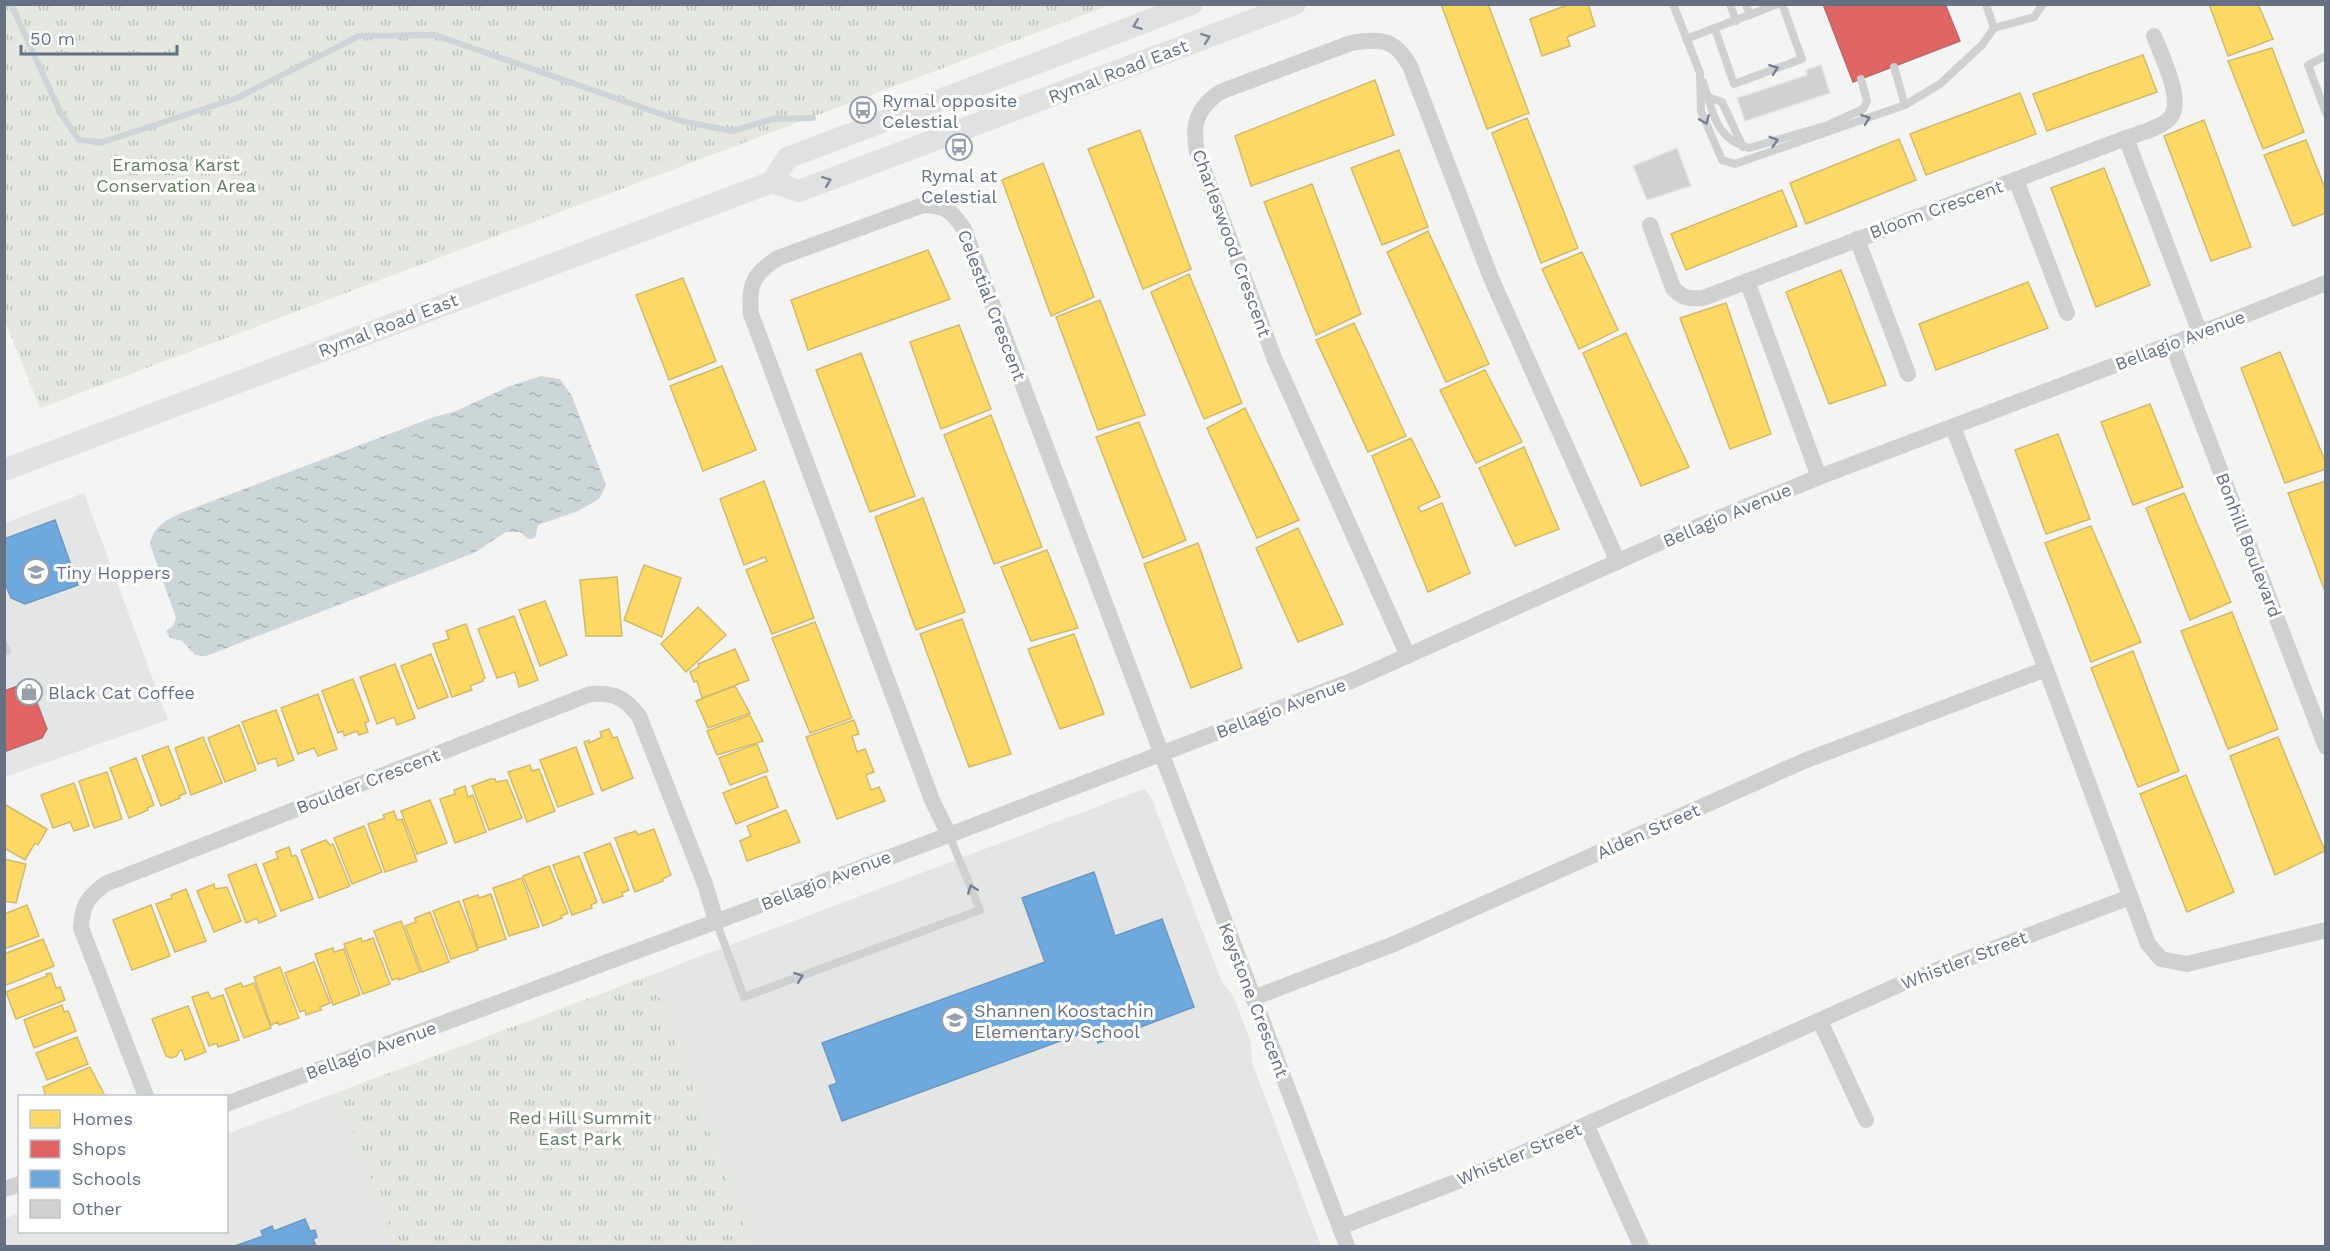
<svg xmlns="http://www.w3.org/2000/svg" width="2330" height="1251" viewBox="0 0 2330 1251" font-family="'Work Sans',sans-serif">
<defs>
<pattern id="park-tufts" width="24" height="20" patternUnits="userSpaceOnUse" patternTransform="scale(1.5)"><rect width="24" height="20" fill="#e4e8e1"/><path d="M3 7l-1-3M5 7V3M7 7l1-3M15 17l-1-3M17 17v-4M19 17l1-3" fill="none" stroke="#bcc0bc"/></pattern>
<pattern id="water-ripples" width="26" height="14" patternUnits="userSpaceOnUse" patternTransform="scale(1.5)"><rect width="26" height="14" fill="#ced5d8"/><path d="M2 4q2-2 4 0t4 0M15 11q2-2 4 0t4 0" fill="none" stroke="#abb1b5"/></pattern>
</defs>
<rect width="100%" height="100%" fill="#f4f5f3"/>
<g fill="#e4e6e6">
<polygon points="84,493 168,720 5,777 5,523"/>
<polygon points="1144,789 1151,797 1222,982 1234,997 1251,1043 1252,1062 1321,1246 752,1246 651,975"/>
<polygon points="338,1092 397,1246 5,1246 4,1219 19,1213 20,1232 226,1232 227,1134"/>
</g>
<g fill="url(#park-tufts)">
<polygon points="4,5 5,4 1110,5 40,408 5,321"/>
<polygon points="651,975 752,1246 397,1246 338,1092"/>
</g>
<path fill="url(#water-ripples)" d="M541,376L560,379L572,396L606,485L599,499L578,511L538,525L535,538L528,539L520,532H506L474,553L206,656L195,655L182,641L170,638L166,631L173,626L176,618L150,544C154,526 165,521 181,513L434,417L456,411L510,386Z"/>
<g fill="#ffd966" stroke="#d1ba6f" stroke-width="1.5">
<polygon points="1441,4 1488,4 1529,113 1487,129"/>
<polygon points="1570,4 1588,4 1595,26 1567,37 1570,46 1542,56 1530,19"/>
<polygon points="2209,4 2258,4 2273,39 2228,56"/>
<polygon points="2272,48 2304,132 2263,149 2228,61"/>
<polygon points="2143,55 2157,92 2047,131 2033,94"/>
<polygon points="1375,80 1394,135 1251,186 1235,136"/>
<polygon points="2020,93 2036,134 1926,175 1910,134"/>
<polygon points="1527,118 1578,248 1541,263 1492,133"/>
<polygon points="2204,120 2251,247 2211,261 2164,136"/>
<polygon points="1140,130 1191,269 1143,289 1088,149"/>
<polygon points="1899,139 1916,180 1806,224 1790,183"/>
<polygon points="2306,140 2326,191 2326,213 2293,226 2264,155"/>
<polygon points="1399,150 1428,227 1382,245 1351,168"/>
<polygon points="1043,163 1094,297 1051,316 1002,180"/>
<polygon points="2104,168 2150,285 2096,307 2051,188"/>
<polygon points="1312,184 1361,314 1316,335 1264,202"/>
<polygon points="1782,190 1797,226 1686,270 1671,234"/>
<polygon points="1428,231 1489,364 1446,382 1387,252"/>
<polygon points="928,250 950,299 808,350 791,300"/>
<polygon points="1582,252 1618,330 1579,349 1542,269"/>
<polygon points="1841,270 1886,385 1829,404 1786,292"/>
<polygon points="1189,274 1242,403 1204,419 1151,292"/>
<polygon points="683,278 716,361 669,380 636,295"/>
<polygon points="2028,282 2048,328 1936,370 1919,324"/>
<polygon points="1100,300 1145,415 1098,430 1056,317"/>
<polygon points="1726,303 1771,434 1730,449 1680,318"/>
<polygon points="1354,323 1406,436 1368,452 1316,340"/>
<polygon points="959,325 991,409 941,429 910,342"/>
<polygon points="1626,333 1689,467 1641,486 1583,353"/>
<polygon points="2280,352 2326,463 2326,469 2285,483 2241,368"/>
<polygon points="861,353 915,496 870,512 816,370"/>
<polygon points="722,366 756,450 703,471 670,386"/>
<polygon points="1485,370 1522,442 1476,463 1440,390"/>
<polygon points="2150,404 2183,487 2133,505 2101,422"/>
<polygon points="1245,408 1299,520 1257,538 1207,428"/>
<polygon points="991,415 1042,547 994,564 944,435"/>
<polygon points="1139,422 1186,540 1143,558 1096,437"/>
<polygon points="2058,434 2090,519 2046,534 2015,450"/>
<polygon points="1411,438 1440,497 1418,507 1421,512 1442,503 1470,573 1428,592 1372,456"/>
<polygon points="1524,447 1559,529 1515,546 1479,468"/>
<polygon points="764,481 814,618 772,634 746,570 767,561 765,557 744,565 720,499"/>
<polygon points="2326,481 2326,594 2288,493"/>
<polygon points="2184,493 2231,602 2190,620 2146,508"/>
<polygon points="923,498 965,612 916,630 875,517"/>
<polygon points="2091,526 2141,642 2091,662 2045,543"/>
<polygon points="1298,528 1343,624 1298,642 1256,548"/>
<polygon points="1198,543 1242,668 1191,688 1144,564"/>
<polygon points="1047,550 1078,628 1031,641 1001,567"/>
<polygon points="644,565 681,578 662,637 624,620"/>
<polygon points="617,577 622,636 586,636 580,580"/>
<polygon points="545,601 567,655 540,666 519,610"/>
<polygon points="698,607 726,635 686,672 661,644"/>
<polygon points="2232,612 2278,729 2228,749 2181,631"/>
<polygon points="514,616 538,680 519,687 515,672 497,678 478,629"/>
<polygon points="962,619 1011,754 969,767 920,634"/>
<polygon points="815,622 852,718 810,733 772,638"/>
<polygon points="466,624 485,678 483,679 483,681 470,686 472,690 452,697 433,644 449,639 446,631"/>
<polygon points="1074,634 1104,714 1060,729 1028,649"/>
<polygon points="735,649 749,680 702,698 697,681 694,682 690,672 699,667 698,664"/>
<polygon points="2133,651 2179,771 2138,787 2091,668"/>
<polygon points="431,654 448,697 418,709 401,666"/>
<polygon points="395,664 415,718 397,725 394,717 377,724 360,677"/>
<polygon points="353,679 369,721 365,723 368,732 359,735 357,731 344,736 343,731 338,733 322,691"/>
<polygon points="735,686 750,713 708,728 696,701"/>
<polygon points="318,694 337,749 318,756 314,748 298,754 281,708"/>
<polygon points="276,710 294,760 278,766 276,758 258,764 242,722"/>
<polygon points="750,715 763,741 717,755 707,731"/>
<polygon points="854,720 859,734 852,736 857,752 865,749 874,772 866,775 871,790 879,787 885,801 837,819 806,737"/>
<polygon points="239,725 256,770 225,782 208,738"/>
<polygon points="609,729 613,738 617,737 633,778 602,791 584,742 589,740 589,743 602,737 600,732"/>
<polygon points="203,737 222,783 191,795 175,748"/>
<polygon points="2278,737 2325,851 2275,875 2230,756"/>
<polygon points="757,744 768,771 730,785 719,758"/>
<polygon points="168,746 186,793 179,796 180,798 161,806 142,756"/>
<polygon points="576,747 593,794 558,807 540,760"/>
<polygon points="136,758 154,805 147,808 148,810 129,818 110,768"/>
<polygon points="530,765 532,771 539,769 555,811 527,822 508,772"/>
<polygon points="107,772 122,819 94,828 79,781"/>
<polygon points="2186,775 2234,892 2187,912 2140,794"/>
<polygon points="766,776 778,807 736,824 723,793"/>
<polygon points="490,779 495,779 496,782 507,780 522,818 489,830 472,786"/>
<polygon points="74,783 89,826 74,831 70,822 53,828 41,795"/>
<polygon points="465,786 468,797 473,795 486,832 455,843 440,799 455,794 454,790"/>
<polygon points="430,800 447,843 417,854 401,811"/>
<polygon points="4,804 47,829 38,845 35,843 25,860 4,848"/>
<polygon points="786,810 800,842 747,861 740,841 751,836 747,826"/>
<polygon points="394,811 397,820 402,819 417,861 385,872 368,824 385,818 383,815"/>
<polygon points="364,826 382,872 352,884 334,838"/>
<polygon points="654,829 671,875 662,879 663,881 635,892 615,838 636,831 638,835"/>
<polygon points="326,840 330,845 333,844 350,886 319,898 301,850"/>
<polygon points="610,843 629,890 622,893 623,896 603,903 584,853"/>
<polygon points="289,847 292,857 296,855 313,899 281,911 263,864 278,858 276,852"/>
<polygon points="579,856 597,902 591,905 592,908 572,915 553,865"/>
<polygon points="4,859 26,864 16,903 4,901"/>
<polygon points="256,864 276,916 259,923 257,918 246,923 228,875"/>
<polygon points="549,866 568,913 561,916 562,918 543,926 523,876"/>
<polygon points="522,878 539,927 509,936 493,888"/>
<polygon points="214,884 215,889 227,887 241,921 214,932 197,891"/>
<polygon points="186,889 206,941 175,952 156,904 172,898 171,895"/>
<polygon points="491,894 506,939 478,948 463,900 478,895 479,898"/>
<polygon points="459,901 478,950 451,959 433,911"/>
<polygon points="27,905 39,936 4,949 4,914"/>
<polygon points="151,905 170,956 132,970 113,920"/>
<polygon points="430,912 449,962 422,972 405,926 416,922 415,918"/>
<polygon points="401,921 420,972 399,980 399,978 392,980 374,931"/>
<polygon points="361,938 362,942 373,938 390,984 363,994 344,944"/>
<polygon points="43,939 54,966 4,986 4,954"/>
<polygon points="333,948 334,952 344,949 360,995 333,1005 315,954"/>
<polygon points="314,962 330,1003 320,1007 321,1010 306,1015 305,1010 300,1012 285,973"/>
<polygon points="280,967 299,1018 279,1025 278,1022 271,1025 254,977"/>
<polygon points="51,973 56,988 60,987 65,1000 16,1019 6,992 47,976 46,974"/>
<polygon points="241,983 243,987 254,983 271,1028 244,1038 225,989"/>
<polygon points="208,992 211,999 223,995 239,1040 218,1047 217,1043 209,1046 192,997"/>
<polygon points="62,1005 64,1012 68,1011 76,1031 34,1048 24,1020"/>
<polygon points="188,1006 206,1052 185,1060 182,1050 179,1051 177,1056 171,1058 166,1056 152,1019"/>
<polygon points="77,1037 88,1064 47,1080 36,1053"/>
<polygon points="90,1067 105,1096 46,1096 43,1087"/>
</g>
<g fill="#e06666" stroke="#bb696f" stroke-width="1.5">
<polygon points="1823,4 1945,4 1960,41 1853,82"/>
<polygon points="29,682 47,729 42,738 4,752 4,691"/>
</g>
<g fill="#6fa8dc" stroke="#6c98c1" stroke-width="1.5">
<polygon points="55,520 78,585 25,604 11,598 4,581 4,539"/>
<polygon points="1094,872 1115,936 1162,919 1194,1007 1098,1043 1093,1029 842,1121 829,1086 837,1083 822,1043 1045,962 1022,898"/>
<polygon points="305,1219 310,1231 315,1230 317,1237 313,1239 316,1246 235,1246 263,1236 261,1231 272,1226 274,1231"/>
</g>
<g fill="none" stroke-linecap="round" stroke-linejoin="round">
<polyline stroke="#ced5d8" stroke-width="6" points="11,4 61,114 79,140 103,142 237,98 359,36 435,35 681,121 732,131 773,119 813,118"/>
</g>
<g fill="#d0d1d1" stroke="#e4e4e3" stroke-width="1.5">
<polygon points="1821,65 1830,93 1745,121 1737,98 1807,75 1806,70"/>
<polygon points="1677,148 1691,186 1647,200 1633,166"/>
<polygon points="572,1123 577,1138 559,1144 553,1129"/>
</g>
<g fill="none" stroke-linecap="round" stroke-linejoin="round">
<g stroke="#cfd0d0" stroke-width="8">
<polyline points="1673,4 1700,73 1701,111 1722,160 1735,164 1905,105 1940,84 1982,45 1994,28 2034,17 2043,4"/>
<polyline points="1730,4 1736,21"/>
<polyline points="1746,4 1750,15"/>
<polyline points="1986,4 1994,28"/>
<polyline points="1715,29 1734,84 1802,59 1782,4"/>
<polyline points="1686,39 1778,4"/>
<polyline points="2326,56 2308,65 2326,113"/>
<polyline points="1894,67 1905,105"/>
<path d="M1703,82C1714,113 1714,138 1749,148L1828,125L1863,109L1867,101L1861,79"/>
<polyline points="1708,97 1722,102 1743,147"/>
<polyline points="4,645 7,651 4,651"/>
<polyline points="716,921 744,997 980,910 949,835"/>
</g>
<g stroke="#cfd0d0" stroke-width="16">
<path d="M2126,138C2140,133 2158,129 2169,119C2186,103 2161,55 2154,36"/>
<polyline points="2016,180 2067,313"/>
<path d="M1650,225L1673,288C1683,299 1690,299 1703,298L2126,138L2200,333"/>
<polyline points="1857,239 1908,374"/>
<polyline points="1747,281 1819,477"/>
<polyline points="2172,344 2326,747"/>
<polyline points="1953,427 2046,669 2148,944 2161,959 2187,964 2326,930"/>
<path d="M1408,656L1275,360L1197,152C1192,124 1196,109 1220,92L1351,43C1381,38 1395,39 1410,66L1491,278L1618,562"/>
<path d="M949,835L932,800L751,314C748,285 753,274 778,258L923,205C946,206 951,210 964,229L1347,1246"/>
<polyline points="1253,998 1394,944 1804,761 2046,669"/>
<polyline points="1820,1021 1866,1120"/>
<path d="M146,1096L81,928C82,905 87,898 105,884L590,694C614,692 624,697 639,716L705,884L716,921"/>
<polyline points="226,1104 949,835 1351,681 1677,535 1819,477 2200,333 2326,283"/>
<polyline points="1587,1126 1641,1246"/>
<polyline points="4,1189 20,1184"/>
<polyline points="1340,1227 1471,1176 1903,983 2130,897"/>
</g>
<g stroke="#e1e1e2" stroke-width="22">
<polyline points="772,182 799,191 1295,4"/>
<polyline points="4,470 772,182 787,158 1192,4"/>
</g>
</g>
<defs><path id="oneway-chevron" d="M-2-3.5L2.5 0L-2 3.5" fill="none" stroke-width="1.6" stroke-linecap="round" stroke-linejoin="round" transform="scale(1.5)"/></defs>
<g stroke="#7e8796">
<use href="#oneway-chevron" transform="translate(1137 25) rotate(159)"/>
<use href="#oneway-chevron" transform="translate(1206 38) rotate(-21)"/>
<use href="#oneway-chevron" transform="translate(827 181) rotate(-21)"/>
</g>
<g stroke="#757f8f">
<use href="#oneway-chevron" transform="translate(1774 69) rotate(-20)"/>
<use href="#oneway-chevron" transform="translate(1866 119) rotate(-20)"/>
<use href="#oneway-chevron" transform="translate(1705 120) rotate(68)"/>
<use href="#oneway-chevron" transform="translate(1774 141) rotate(-17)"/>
<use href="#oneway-chevron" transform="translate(972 889) rotate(-111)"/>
<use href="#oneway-chevron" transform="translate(799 977) rotate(-20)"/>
</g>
<defs>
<symbol id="bus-ring" viewBox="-11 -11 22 22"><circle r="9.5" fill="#fff" stroke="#979faa" stroke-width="1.5"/><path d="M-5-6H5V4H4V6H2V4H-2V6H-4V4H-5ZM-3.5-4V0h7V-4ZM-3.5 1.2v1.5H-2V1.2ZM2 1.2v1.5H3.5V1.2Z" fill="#979faa"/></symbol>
<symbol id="school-ring" viewBox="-11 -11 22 22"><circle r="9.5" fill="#fff" stroke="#979faa" stroke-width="1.5"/><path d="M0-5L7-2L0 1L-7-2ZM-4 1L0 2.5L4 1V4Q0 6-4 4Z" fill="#979faa"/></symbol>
<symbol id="shop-ring" viewBox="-11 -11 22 22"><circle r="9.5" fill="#fff" stroke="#979faa" stroke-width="1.5"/><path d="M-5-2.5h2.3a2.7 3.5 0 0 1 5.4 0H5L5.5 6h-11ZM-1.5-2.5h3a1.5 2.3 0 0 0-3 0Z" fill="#979faa"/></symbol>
</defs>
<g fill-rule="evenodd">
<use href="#bus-ring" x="848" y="95" width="30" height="30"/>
<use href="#bus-ring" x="944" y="132" width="30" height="30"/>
<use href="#school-ring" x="21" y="557" width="30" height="30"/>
<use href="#shop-ring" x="14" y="677" width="30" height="30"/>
<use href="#school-ring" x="940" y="1005" width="30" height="30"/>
</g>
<g text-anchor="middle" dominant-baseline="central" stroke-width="6" stroke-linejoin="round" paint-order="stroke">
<g font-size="18" fill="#657183" stroke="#fff">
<text transform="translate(1118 71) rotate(-21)">Rymal Road East</text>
<text transform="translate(1936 209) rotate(-20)">Bloom Crescent</text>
<text transform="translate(1232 243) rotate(70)">Charleswood Crescent</text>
<text transform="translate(992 305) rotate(69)">Celestial Crescent</text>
<text transform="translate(388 325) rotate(-21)">Rymal Road East</text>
<text transform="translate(2180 340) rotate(-21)">Bellagio Avenue</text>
<text transform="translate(1727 515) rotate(-23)">Bellagio Avenue</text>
<text transform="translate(2249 545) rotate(69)">Bonhill Boulevard</text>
<text transform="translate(1281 708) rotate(-21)">Bellagio Avenue</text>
<text transform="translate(368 781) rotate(-21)">Boulder Crescent</text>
<text transform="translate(1648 831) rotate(-24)">Alden Street</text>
<text transform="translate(826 880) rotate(-21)">Bellagio Avenue</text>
<text transform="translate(1964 960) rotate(-21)">Whistler Street</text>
<text transform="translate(1254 1000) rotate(69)">Keystone Crescent</text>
<text transform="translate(371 1050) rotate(-20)">Bellagio Avenue</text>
<text transform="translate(1519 1154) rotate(-23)">Whistler Street</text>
</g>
<g font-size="18" fill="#657183" stroke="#fff" text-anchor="start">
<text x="882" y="100">Rymal opposite<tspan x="882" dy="21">Celestial</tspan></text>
<text x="959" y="175" text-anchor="middle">Rymal at<tspan x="959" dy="21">Celestial</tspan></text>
<text x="56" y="572">Tiny Hoppers</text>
<text x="48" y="692">Black Cat Coffee</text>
<text x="974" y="1010">Shannen Koostachin<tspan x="974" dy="21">Elementary School</tspan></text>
</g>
<g font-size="18" fill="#657a64" stroke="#fff">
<text x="176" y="164">Eramosa Karst<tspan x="176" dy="21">Conservation Area</tspan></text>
<text x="580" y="1117">Red Hill Summit<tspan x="580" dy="21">East Park</tspan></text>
</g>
</g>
<rect width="2330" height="1251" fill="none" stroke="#657183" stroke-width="12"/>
<rect x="18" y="1095" width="210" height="138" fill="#ffffff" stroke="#c1c6cd" stroke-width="1.5"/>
<rect x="30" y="1110" width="30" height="18" fill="#ffd966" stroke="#c1c6cd" stroke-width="1.5"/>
<text x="72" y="1125" font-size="18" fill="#657183">Homes</text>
<rect x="30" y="1140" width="30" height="18" fill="#e06666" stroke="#c1c6cd" stroke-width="1.5"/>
<text x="72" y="1155" font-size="18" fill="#657183">Shops</text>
<rect x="30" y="1170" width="30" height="18" fill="#6fa8dc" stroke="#c1c6cd" stroke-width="1.5"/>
<text x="72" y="1185" font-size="18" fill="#657183">Schools</text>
<rect x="30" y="1200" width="30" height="18" fill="#d0d1d1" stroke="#c1c6cd" stroke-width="1.5"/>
<text x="72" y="1215" font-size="18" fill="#657183">Other</text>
<path d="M21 45v9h156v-9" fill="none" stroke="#657183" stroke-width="3"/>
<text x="30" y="45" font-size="18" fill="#657183" stroke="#ffffff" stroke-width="4.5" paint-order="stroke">50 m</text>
</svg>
